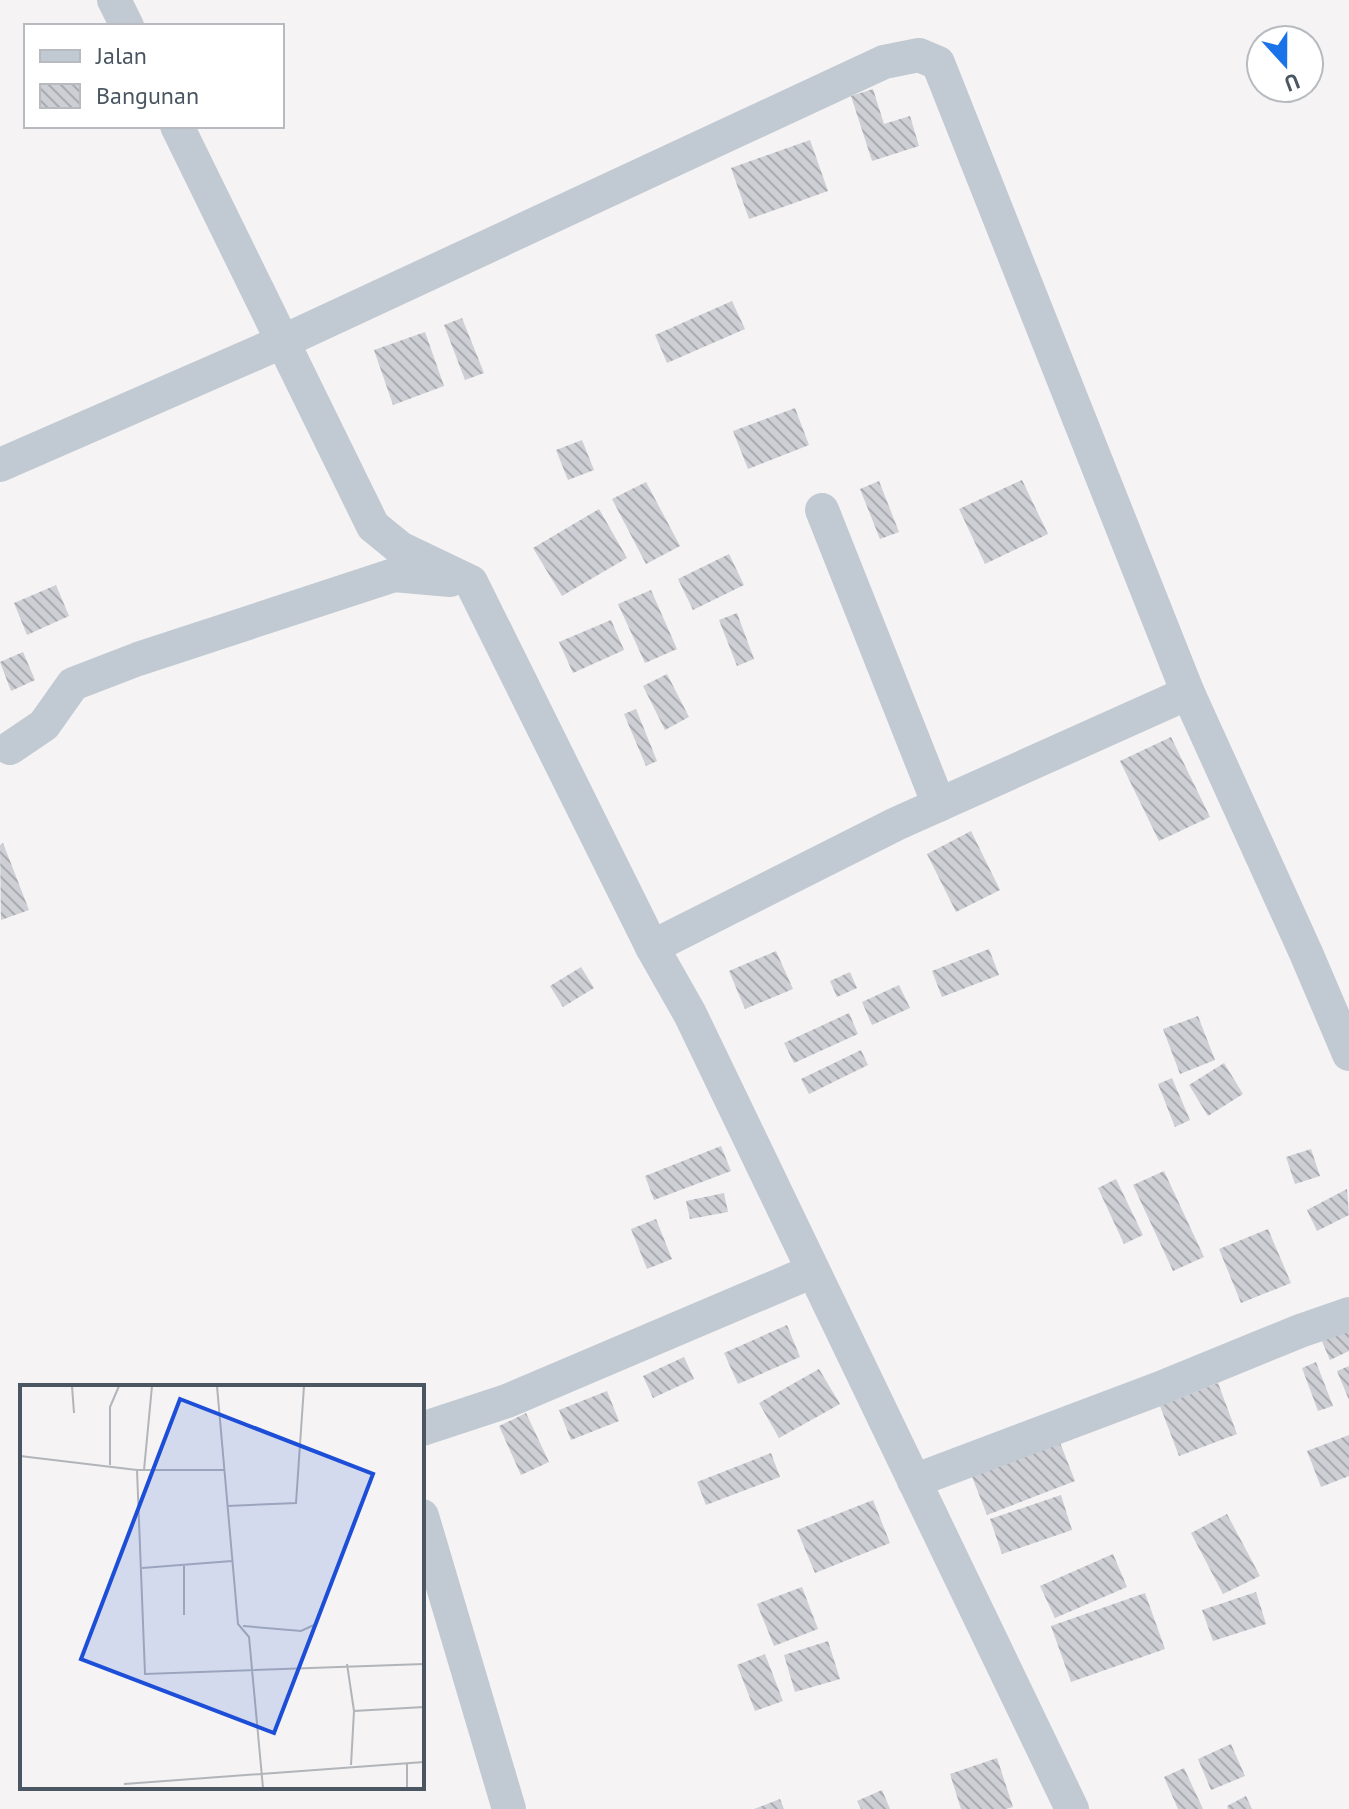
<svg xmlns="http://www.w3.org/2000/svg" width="1349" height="1809" viewBox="0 0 1349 1809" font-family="'PT Sans',sans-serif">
<defs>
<pattern id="building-back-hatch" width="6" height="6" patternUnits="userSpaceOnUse" patternTransform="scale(2)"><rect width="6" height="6" fill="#cdcfd5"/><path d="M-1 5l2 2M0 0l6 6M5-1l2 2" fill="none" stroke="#a8abb0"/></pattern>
</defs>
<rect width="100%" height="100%" fill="#f5f3f3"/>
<g fill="url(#building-back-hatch)">
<polygon points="873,89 884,124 910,116 919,146 872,161 851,96"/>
<polygon points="810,140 828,191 749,219 731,168"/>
<polygon points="732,301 745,329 667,363 655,335"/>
<polygon points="462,318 484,373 465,380 444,325"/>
<polygon points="425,332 444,386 393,405 374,350"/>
<polygon points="795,408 809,445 748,469 733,431"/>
<polygon points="582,440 594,470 568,480 556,450"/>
<polygon points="1022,480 1048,534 985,564 959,509"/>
<polygon points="879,481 899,532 880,539 860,489"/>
<polygon points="646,482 680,546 646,564 612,499"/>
<polygon points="599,509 627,558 562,596 533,548"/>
<polygon points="729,554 744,585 693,610 678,579"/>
<polygon points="56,585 69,616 27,635 14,603"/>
<polygon points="651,590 677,649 645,663 618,604"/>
<polygon points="737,613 754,659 737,666 719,620"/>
<polygon points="611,620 624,650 573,673 559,642"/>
<polygon points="23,652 35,680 11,691 0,662"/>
<polygon points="667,674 689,717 665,730 643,686"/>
<polygon points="636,709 657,761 646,766 624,714"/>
<polygon points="1171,737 1210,817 1159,841 1120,761"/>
<polygon points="971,831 1000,890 956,912 927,854"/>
<polygon points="3,843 29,910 1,920 0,845"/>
<polygon points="989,949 999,975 942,997 932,971"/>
<polygon points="776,951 793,989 745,1009 729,971"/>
<polygon points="581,967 594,988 563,1007 550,986"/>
<polygon points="850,972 857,988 837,997 830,981"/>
<polygon points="899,985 910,1008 872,1025 862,1002"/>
<polygon points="849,1013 858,1034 794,1063 784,1043"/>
<polygon points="1198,1016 1215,1060 1180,1074 1163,1029"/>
<polygon points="861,1050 868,1065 809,1094 801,1079"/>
<polygon points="1224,1063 1243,1094 1208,1116 1189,1085"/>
<polygon points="1172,1078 1190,1120 1175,1127 1158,1084"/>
<polygon points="721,1146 731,1171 654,1200 645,1176"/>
<polygon points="1311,1149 1320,1176 1295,1184 1286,1157"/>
<polygon points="1164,1171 1204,1257 1173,1271 1133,1185"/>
<polygon points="1116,1179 1143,1235 1124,1244 1098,1188"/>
<polygon points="1347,1189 1349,1215 1317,1231 1307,1210"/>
<polygon points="724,1193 728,1212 690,1219 686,1201"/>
<polygon points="656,1219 672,1259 647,1269 631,1229"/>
<polygon points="1268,1229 1291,1283 1241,1303 1219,1249"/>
<polygon points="1349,1318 1349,1351 1330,1360 1318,1332"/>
<polygon points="787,1325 800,1357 738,1384 724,1353"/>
<polygon points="684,1357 694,1379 653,1398 643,1376"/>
<polygon points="1316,1362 1333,1406 1318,1411 1302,1368"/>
<polygon points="1349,1366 1349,1400 1337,1371"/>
<polygon points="819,1369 840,1404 779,1438 759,1403"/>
<polygon points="1218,1383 1237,1434 1179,1456 1160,1406"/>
<polygon points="607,1391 619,1421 571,1440 559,1410"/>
<polygon points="526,1413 549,1462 521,1475 499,1426"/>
<polygon points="1057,1435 1075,1481 987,1515 969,1469"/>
<polygon points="1349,1435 1349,1476 1321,1487 1307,1451"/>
<polygon points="771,1453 780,1477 706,1505 697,1482"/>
<polygon points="1061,1495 1072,1530 1002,1554 990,1519"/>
<polygon points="873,1500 890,1543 815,1573 797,1530"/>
<polygon points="1227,1514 1260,1576 1223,1594 1191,1533"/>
<polygon points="1113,1554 1127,1587 1055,1618 1040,1586"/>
<polygon points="802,1587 818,1629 774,1646 757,1604"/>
<polygon points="1256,1592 1266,1624 1213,1641 1202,1610"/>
<polygon points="1145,1593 1165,1649 1071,1682 1051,1626"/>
<polygon points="828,1641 840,1679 795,1692 784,1655"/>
<polygon points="765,1654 783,1701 755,1711 737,1665"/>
<polygon points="1231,1744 1245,1776 1211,1790 1198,1759"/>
<polygon points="997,1758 1013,1807 1006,1809 961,1809 950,1774"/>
<polygon points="1184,1768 1203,1809 1178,1809 1164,1777"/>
<polygon points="882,1790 890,1809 861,1809 857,1801"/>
<polygon points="1246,1796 1252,1809 1228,1809 1227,1806"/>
<polygon points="780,1799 784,1809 754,1809"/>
</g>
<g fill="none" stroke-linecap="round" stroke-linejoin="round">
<g stroke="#c1cad2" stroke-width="34">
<polyline points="114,0 127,26"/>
<polyline points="177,126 373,526 400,548 471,582 652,947 690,1014 1072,1809"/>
<polyline points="0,465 284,341 884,62 919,55 938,63 1188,693 1306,953 1349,1054"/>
<polyline points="822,510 939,805"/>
<polyline points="10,748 44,725 73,684 138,659 394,575 450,580"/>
<polyline points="652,947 896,824 1188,693"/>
<polyline points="422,1429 507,1401 813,1271"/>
<polyline points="914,1481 1158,1389 1300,1331 1349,1314"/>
<polyline points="422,1516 509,1809"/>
</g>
</g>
<g transform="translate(20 1385)">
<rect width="404" height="404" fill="#f5f3f3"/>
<path fill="none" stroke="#b1b4b9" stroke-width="2" d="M52,1L54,28M197,1L218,239L229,252L243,403M0,71L117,85H204M90,80V22L99,1M117,85L125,289L404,279M124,85L132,1M207,121L276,118L284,1M164,181V230M122,183L212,176M223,241L281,246L294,240M327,279L334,326M331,380L334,326L404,322M104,399L404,377M387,403V378"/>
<path fill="#1d4ed8" fill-opacity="0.15" stroke="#1d4ed8" stroke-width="4" d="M160,14L353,89L254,348L61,274Z"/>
<rect width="404" height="404" fill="none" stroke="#4a5661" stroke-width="4"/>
</g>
<rect x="24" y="24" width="260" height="104" fill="#ffffff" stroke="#b7bbc0" stroke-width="2"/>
<rect x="40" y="50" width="40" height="12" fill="#c1cad2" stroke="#b7bbc0" stroke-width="2"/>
<text x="96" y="64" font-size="24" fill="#4a5661">Jalan</text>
<rect x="40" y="84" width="40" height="24" fill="url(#building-back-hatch)" stroke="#b7bbc0" stroke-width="2"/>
<text x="96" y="104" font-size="24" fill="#4a5661">Bangunan</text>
<g transform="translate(1285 64) rotate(159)"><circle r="38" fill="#ffffff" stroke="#b7bbc0" stroke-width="2"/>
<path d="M0-6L14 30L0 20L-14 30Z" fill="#1a73e8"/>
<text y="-12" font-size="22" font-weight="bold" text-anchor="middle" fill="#4a5661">U</text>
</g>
</svg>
